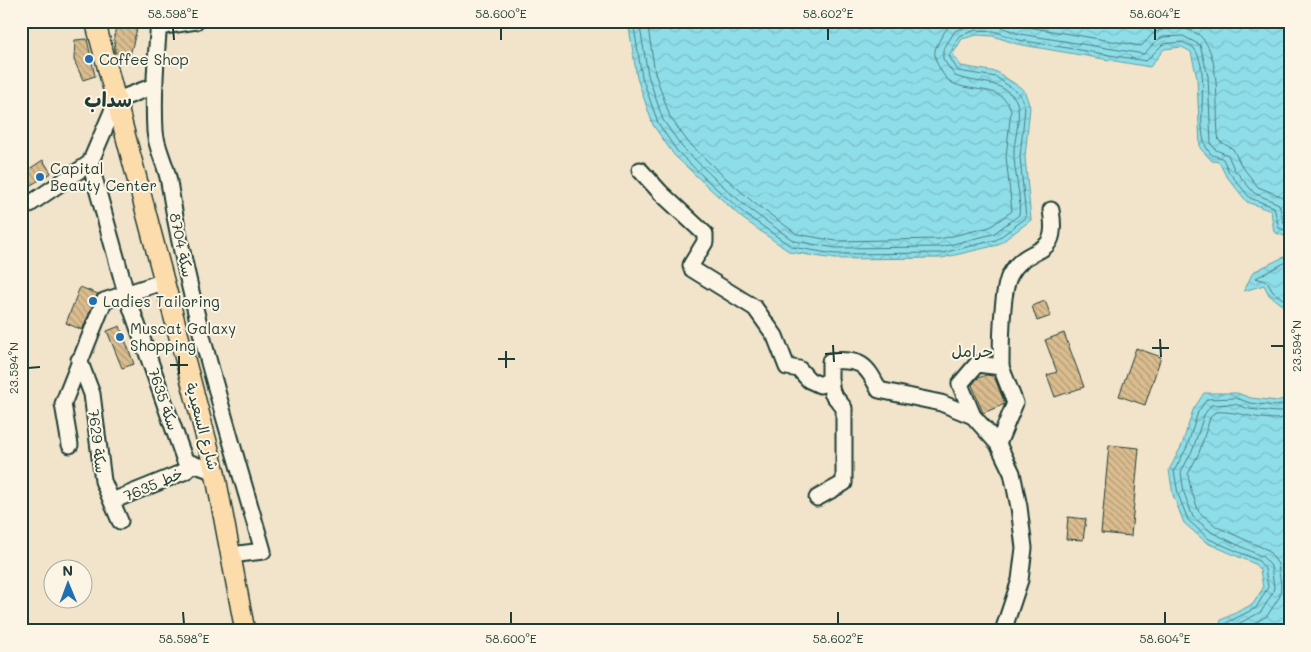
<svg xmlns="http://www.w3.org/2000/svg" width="1311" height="652" viewBox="0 0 1311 652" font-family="Mali,'Playpen Sans Arabic',sans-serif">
<defs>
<pattern id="water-waves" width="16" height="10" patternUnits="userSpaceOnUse" patternTransform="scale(1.25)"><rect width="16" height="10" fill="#8edee9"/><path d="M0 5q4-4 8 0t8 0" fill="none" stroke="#7abfc8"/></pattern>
<pattern id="building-back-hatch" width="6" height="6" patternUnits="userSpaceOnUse" patternTransform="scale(1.25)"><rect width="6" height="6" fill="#dbbd8f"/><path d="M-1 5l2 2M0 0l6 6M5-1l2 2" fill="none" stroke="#b19b76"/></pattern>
</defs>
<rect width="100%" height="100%" fill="#f2e4cb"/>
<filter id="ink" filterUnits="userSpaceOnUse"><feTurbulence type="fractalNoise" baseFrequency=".02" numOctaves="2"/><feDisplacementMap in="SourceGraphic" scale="10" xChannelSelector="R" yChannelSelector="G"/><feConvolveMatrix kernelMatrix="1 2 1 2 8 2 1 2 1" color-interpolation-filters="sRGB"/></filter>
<g filter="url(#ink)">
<g fill="url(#water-waves)" stroke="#629ea1">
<polygon points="628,21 1290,21 1290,310 1269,295 1264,285 1244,291 1253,272 1288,255 1289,238 1274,232 1271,211 1247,202 1225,174 1219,162 1212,161 1200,148 1197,78 1191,52 1182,47 1164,49 1150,67 1017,44 993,36 977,35 962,39 953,54 961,66 997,72 1024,90 1030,107 1025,157 1031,220 998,245 942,258 834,259 790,252 742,218 707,186 674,155 653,125 637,78"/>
<polygon points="1204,393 1237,393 1251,398 1277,401 1290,397 1290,631 1219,631 1221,620 1253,604 1263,588 1260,570 1255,564 1207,543 1184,523 1173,495 1169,470 1182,445 1193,410"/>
</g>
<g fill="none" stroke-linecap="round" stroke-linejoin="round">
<g stroke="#4b7d7c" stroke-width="1">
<path d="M633,21L642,77L658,123L677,151L710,183L745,214L792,247L835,254L942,253L996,240L1026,218L1020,157L1025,108L1020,94L996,77L958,71L949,56L959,36L976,30L994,31L1019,40L1146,61L1163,44L1182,42L1193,47C1214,72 1191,132 1210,153C1214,157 1219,156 1223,159L1229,172L1250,198L1274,207L1279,228L1290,232"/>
<path d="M639,21L648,75L663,120L682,147L714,178L749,209L794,241L836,248L941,247L993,234L1019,215C1022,194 1013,171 1014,149C1015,136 1024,107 1013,96C996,79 976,84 955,76L943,59V50L955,31L975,23L996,25L1020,34L1144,54L1156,41L1163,37L1183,36L1200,45L1208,76L1211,144L1216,150L1228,155L1234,169L1254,193L1279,204L1284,223L1290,226"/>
<path d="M647,21L655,73L670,117L688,142L719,172L754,203L797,234L836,241L940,239L990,227L1012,211L1006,157L1011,110C1002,83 970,94 951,82C945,79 942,72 939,67C935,60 933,52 937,45C942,35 947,26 957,21"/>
<path d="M1008,21L1022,26L1141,46C1146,43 1149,36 1154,33C1161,29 1169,29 1177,29C1228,25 1213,110 1219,141L1233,149L1241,165L1258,187L1283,197L1290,210"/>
<polyline points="1290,260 1256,278 1267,282 1273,292 1290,304"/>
<polyline points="1224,631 1226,623 1256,608 1268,587 1265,569 1259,561 1209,539 1188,520 1178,494 1174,471 1187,447 1198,412 1207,399 1236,398 1250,403 1276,406 1290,403"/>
<polyline points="1230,631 1232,627 1261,612 1272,594 1274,587 1271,566 1263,557 1213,533 1193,517 1184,493 1181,472 1193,449 1204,415 1211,405 1235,404 1249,409 1276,412 1290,409"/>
<path d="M1241,631L1267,616L1280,596L1281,585L1278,564L1268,550L1217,527L1199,512L1191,490L1188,474L1199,453L1210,418L1215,412C1240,410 1264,424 1290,417"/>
</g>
</g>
<g fill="url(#building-back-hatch)" stroke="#1f3d34">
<polygon points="117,21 139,21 129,59 115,52 114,37"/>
<polygon points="87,39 95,76 83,80 74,60 75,40"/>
<polygon points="43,160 51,173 31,185 23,173"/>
<polygon points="80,287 98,294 82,330 66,323"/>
<polygon points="1045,301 1051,316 1037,321 1032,306"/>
<polygon points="120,326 134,364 122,368 107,331"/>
<polygon points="1064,333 1084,387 1055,397 1047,375 1057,372 1045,340"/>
<polygon points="1136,348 1161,357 1145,405 1119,396"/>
<polygon points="986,375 994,376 1005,404 983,413 972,385 978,378"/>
<polygon points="1109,445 1139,448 1131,536 1101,533"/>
<polygon points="1068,517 1086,519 1083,540 1066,539"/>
</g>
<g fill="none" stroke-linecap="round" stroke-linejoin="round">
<defs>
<g id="minor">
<path d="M159,21C156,58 153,94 155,131C156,148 166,164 169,182C189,307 228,429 263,551L231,555"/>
<polyline points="158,27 196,21"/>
<polyline points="90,163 126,293 185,461 215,472"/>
<path d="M640,170L661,193L705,234V242L691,265L692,269L755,308L775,336L787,367L799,369L809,380L820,385L830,380V361C860,359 866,363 879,390L941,403L973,416"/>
<polyline points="21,210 90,163 117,100 154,86"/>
<polyline points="79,360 92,394 103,481 120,521"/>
<path d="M1001,367C1001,347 1001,291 1010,275C1028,241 1060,263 1051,210"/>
<polyline points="998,444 1015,403 1001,367 977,364 960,384 973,416 998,444 1012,473 1019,507 1024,548 1020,580 1003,631"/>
<polyline points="70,445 63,404 104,301 165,281"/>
<polyline points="817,498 844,483 844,408 832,393 830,380"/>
<polyline points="112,501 186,471 193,464"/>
</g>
<polyline id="major" points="95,21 215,472 245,631"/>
</defs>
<use href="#minor" stroke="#1f3d34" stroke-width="19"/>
<use href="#major" stroke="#1f3d34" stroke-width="22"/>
<use href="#minor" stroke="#fcf5e5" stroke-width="15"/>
<use href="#major" stroke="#fddcac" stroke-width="19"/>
</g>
</g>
<path fill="none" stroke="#1f3d34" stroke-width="2" d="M173,28L174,40M501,28V40M828,28V40M1155,28V40M1160,339L1161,357M833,345L834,362M1271,346H1284M1152,348H1169M506,351V368M825,354L842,353M179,356V374M498,359H515M170,365H188M28,368L40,367M183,612L184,624M511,612V624M838,612V624M1165,612V624"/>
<g fill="#1f6fb2" stroke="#fcf5e5" stroke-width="2">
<circle cx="89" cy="59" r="5"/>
<circle cx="40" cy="177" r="5"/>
<circle cx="93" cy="301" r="5"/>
<circle cx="120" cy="337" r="5"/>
</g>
<g text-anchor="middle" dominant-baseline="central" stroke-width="4" stroke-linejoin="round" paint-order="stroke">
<g font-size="15" fill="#1f3d34" stroke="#fcf5e5" text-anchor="start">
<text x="99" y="59">Coffee Shop</text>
<text x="50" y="168">Capital<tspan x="50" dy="17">Beauty Center</tspan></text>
<text x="103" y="301">Ladies Tailoring</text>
<text x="130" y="328">Muscat Galaxy<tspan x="130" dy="17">Shopping</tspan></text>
</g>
<g font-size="15" fill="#1f3d34" stroke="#fcf5e5">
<text transform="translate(182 245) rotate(78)">سكة 8704</text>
<text transform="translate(164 399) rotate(71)">سكة 7635</text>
<text transform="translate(203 426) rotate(75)">شارع السعيدية</text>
<text transform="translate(98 441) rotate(83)">سكة 7629</text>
<text transform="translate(153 484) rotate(-23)">7635 خط</text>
</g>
<g font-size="16" fill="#1f3d34" stroke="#fcf5e5">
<text x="972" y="350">حرامل</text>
</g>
<g font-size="20" font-weight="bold" fill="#1f3d34" stroke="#fcf5e5">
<text x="108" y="99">سداب</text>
</g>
</g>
<rect width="1311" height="652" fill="none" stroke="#fcf5e5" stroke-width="55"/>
<g transform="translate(68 584) rotate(359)"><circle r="24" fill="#fcf5e5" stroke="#a4ab9e"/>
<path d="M0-4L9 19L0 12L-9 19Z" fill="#1f6fb2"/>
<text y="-8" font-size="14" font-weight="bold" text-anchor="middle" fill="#1f3d34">N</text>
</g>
<rect x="28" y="28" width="1256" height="596" fill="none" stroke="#1f3d34" stroke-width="2"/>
<g font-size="12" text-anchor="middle" fill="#1f3d34">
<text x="173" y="18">58.598°E</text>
<text x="501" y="18">58.600°E</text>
<text x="828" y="18">58.602°E</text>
<text x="1155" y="18">58.604°E</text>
<text transform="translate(1297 346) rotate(-90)" y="4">23.594°N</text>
<text transform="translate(14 368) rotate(-90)" y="4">23.594°N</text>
<text x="184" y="643">58.598°E</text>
<text x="511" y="643">58.600°E</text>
<text x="838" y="643">58.602°E</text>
<text x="1165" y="643">58.604°E</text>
</g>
</svg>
